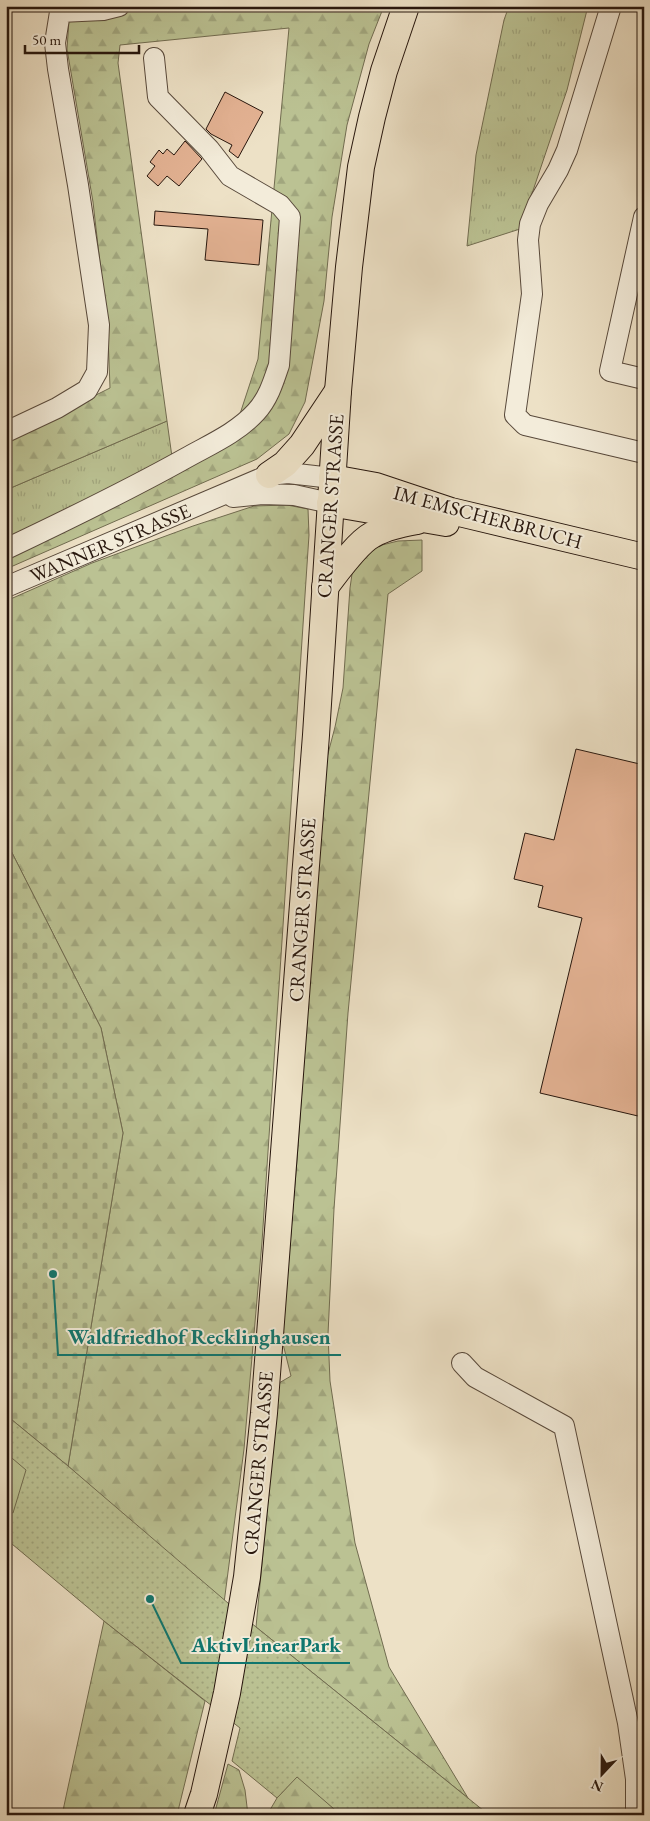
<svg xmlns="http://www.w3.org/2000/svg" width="650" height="1821" viewBox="0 0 650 1821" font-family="'EB Garamond',serif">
<defs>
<pattern id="grass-tufts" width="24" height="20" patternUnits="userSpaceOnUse" patternTransform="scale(1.25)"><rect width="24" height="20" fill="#bbc293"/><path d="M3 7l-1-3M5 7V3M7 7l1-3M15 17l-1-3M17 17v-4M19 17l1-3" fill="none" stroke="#a1a67e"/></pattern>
<pattern id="forest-firs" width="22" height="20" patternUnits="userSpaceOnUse" patternTransform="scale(1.25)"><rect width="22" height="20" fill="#bbc293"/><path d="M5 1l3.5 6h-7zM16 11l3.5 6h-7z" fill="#a1a67e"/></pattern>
<pattern id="cemetery-stones" width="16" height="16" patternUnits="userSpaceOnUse" patternTransform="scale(1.25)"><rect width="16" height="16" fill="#bbc293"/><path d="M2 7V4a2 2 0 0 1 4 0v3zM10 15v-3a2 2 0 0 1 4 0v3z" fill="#a1a67e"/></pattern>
<pattern id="park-dots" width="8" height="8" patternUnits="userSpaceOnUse" patternTransform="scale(1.25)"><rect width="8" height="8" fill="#bbc293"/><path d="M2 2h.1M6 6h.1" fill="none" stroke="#a1a67e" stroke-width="1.8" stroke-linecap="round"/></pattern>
</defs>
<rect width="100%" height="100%" fill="#ede1c6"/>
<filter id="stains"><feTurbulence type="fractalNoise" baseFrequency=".004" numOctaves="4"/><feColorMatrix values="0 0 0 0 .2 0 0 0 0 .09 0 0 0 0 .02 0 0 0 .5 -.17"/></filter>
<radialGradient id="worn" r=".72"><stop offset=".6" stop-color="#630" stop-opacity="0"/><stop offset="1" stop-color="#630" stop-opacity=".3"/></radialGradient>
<g fill="url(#grass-tufts)" stroke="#716c50">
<polygon points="509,6 588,6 567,90 520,229 467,246 476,155 504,20"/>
<polygon points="167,421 172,457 6,539 6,490"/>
</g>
<g fill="url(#forest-firs)" stroke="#716c50">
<polygon points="70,6 384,6 369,44 347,125 332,217 324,301 305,402 289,434 257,459 6,569 6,539 172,457 238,420 258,359 289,28 120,45 118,63 167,421 6,490 6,440 110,388 108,334 93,202 67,49"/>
<polygon points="287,505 308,509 309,535 262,1242 244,1449 224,1603 68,1466 123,1133 101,1028 6,841 6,601 92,563 193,526 254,506"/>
<polygon points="422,540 422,571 388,594 348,1013 334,1209 328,1334 330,1381 355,1543 389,1667 468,1798 256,1627 279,1383 291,1376 282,1340 297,1160 325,765 335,727 343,688 350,588 353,567 368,551 382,545 398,541"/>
<polygon points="104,1621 205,1701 177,1815 62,1815"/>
<polygon points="228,1764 239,1770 245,1790 248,1815 214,1815"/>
<polygon points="297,1776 341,1815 267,1815 277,1798"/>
</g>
<polygon fill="url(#cemetery-stones)" stroke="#716c50" points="6,841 101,1028 123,1133 68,1466 6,1415"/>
<polygon fill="url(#park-dots)" stroke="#716c50" points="6,1415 68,1466 256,1627 489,1815 341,1815 297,1777 277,1798 232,1761 240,1728 104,1621 6,1539"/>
<polygon fill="#bbc293" stroke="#716c50" points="6,1453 26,1470 13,1513 6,1509"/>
<g fill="#e3b293" stroke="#27160d">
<polygon points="225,92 263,112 238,158 229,151 232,145 211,134 206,129"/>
<polygon points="185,141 202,159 179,186 167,176 158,186 147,176 155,166 150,162 159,150 163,154 167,149 174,155"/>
<polygon points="155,211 263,220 259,265 205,260 208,229 154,225"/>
<polygon points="576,749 644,765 644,1091 638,1116 540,1093 582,918 538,907 543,886 514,879 525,833 554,840"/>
</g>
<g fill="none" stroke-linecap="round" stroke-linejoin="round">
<defs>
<g id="minor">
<polyline points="611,6 567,150 558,170 538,204 530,224 528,240 532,294 515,415 525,425 644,453"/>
<polyline points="644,217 610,371 644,379"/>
<polyline points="6,432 57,408 87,390 97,372 99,325 78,185 58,69 55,43 60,12 103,10 119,6"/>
<polyline points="233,497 262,494 294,495 330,503"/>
<path d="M6,549C67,520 127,491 186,458C209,445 237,433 256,412C268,399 273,383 279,365L290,217L280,205L230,176L209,149L158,97L154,58"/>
<polyline points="6,587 269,475 288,473 332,478"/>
<polyline points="462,1363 475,1377 564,1426 628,1723 636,1779 636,1815"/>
</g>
<g id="major">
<polyline points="269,475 285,464 302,445 338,391"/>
<polyline points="332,478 376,486 451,511 644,557"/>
<polyline points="330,503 446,523"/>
<path d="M325,587C336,573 357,543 372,535C386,527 402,524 417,521"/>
<polyline points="197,1815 204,1794 227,1693 247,1577 264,1413 316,735 338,391 349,267 361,167 372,117 384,71 406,6"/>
</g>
</defs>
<use href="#minor" stroke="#58493b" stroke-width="22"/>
<use href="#major" stroke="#27160d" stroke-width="28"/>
<use href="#minor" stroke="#f3ecda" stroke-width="20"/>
<use href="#major" stroke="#ede1c6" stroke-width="26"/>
</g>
<g text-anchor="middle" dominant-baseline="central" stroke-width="4" stroke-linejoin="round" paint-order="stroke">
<g font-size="20" fill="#27160d" stroke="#f3ecda">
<text transform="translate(330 506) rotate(-86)">CRANGER STRASSE</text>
<text transform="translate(488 517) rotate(15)">IM EMSCHERBRUCH</text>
<text transform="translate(110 543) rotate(-23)">WANNER STRASSE</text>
<text transform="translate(302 910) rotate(-86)">CRANGER STRASSE</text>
<text transform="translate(258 1463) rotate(-85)">CRANGER STRASSE</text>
</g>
</g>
<path fill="none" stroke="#0f766e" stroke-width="2" d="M53 1274L58 1355H341M150 1599L181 1663H350"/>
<g fill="#0f766e" stroke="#f3ecda" stroke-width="2">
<circle cx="53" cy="1274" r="5"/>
<circle cx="150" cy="1599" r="5"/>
</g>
<g font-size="21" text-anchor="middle" font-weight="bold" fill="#0f766e" stroke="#f3ecda" stroke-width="4" stroke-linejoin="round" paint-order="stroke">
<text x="199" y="1344">Waldfriedhof Recklinghausen</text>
<text x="266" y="1652">AktivLinearPark</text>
</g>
<rect width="650" height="1821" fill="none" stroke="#ede1c6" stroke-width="25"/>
<rect x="8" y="8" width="635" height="1806" fill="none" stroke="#27160d" stroke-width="2.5"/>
<rect x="12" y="12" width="625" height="1796" fill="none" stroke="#27160d"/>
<g transform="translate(602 1774) rotate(202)" stroke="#f3ecda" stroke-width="4" paint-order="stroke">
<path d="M0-4L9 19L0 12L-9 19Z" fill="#27160d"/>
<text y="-8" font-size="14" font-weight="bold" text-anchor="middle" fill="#27160d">N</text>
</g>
<path d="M25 45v8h114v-8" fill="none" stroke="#27160d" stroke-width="2.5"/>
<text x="32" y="45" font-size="15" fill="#27160d" stroke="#f3ecda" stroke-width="4" paint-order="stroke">50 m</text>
<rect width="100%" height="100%" filter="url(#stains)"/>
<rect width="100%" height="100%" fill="url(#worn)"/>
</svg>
